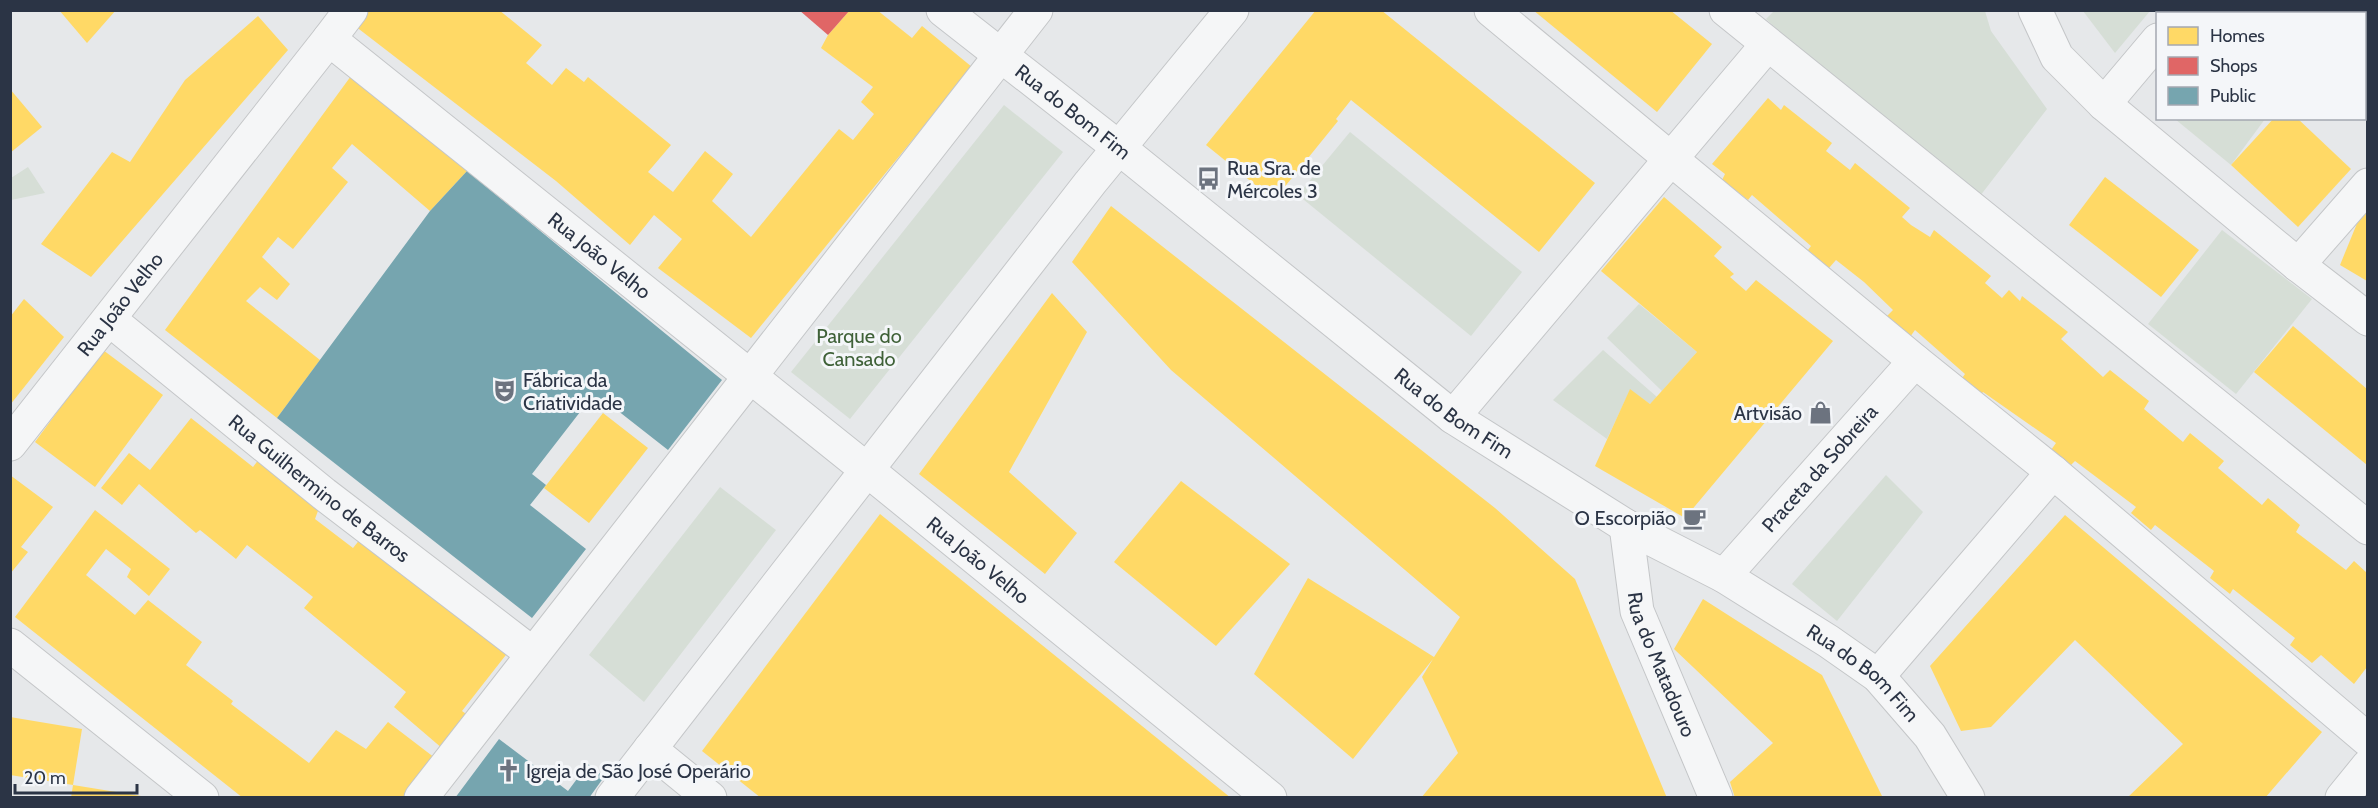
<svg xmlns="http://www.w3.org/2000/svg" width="2378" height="808" viewBox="0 0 2378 808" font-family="Cabin,sans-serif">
<rect width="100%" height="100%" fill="#e6e8ea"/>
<g fill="#d6ded6">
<polygon points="1775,10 1985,11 1991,31 2047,109 1970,209 1766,19"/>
<polygon points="2083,11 2150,11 2115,53"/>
<polygon points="1004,105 1063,152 850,419 791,372"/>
<polygon points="2175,119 2265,119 2231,165"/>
<polygon points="1350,132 1522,272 1471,336 1298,195"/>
<polygon points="28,167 45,193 11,200 11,178"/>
<polygon points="2222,230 2312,299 2236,394 2148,324"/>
<polygon points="1639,304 1697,352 1662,391 1607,338"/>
<polygon points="1603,350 1657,397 1650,404 1630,390 1607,439 1553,400"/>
<polygon points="1886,475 1923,512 1837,621 1792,584"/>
<polygon points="720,487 776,530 644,702 589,655"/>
</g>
<g fill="#ffd966">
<polygon points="59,10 116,10 87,43"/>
<polygon points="368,10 499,10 542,45 526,63 552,85 566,68 584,82 588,77 671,145 648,172 673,192 705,151 733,174 712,201 751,237 839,129 853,140 874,114 861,102 873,87 821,48 828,35 850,10 877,10 912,38 922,26 972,67 751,338 658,268 682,239 654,215 630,245 556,181 355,26"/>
<polygon points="1316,10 1381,10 1595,183 1539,252 1351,100 1336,119 1338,121 1274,200 1206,145"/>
<polygon points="1533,10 1670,10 1712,44 1657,112"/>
<polygon points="2248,10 2311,10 2315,14 2246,14"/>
<polygon points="258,16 288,50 91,277 41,244 112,152 130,162 185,80"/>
<polygon points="351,76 467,171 430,211 352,144 332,168 348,182 293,249 278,237 262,257 290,284 277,300 260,287 246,301 320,360 277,418 165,330"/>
<polygon points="10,89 42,127 10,153"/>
<polygon points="1768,98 1781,110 1784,105 1832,143 1826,151 1850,170 1855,163 1910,208 1902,217 1911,225 1930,237 1934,230 1991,276 1985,283 2002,298 2009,290 2020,301 2022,296 2068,332 2061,339 2081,357 2103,377 2110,370 2149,401 2144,409 2183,442 2190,433 2224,461 2218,468 2262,505 2268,498 2300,525 2296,532 2346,570 2354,561 2367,573 2367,667 2354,684 2321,655 2312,663 2290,645 2295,638 2233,589 2230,594 2210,578 2214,571 2155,525 2151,530 2131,513 2136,507 2075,461 2071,465 2051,450 2056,443 1983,392 1979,397 1960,381 1965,374 1915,330 1910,337 1887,316 1893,310 1864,282 1836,260 1829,268 1808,250 1811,246 1752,195 1748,200 1722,180 1725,174 1712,164"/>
<polygon points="2274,118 2297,118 2351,169 2298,227 2231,165"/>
<polygon points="2105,177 2199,250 2161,297 2069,225"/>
<polygon points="1664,197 1722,247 1714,256 1734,274 1730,277 1746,291 1756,280 1833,341 1685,518 1595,466 1630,389 1650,404 1697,352 1601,271"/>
<polygon points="2367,199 2367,281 2340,265"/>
<polygon points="1111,206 1495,508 1575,579 1667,798 1421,798 1458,753 1422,677 1433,659 1353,759 1254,674 1308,578 1434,657 1460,617 1171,370 1072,262"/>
<polygon points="1052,293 1087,332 1009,472 1077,533 1045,574 919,474"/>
<polygon points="24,299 64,337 10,405 10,317"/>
<polygon points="2293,326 2367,389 2367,465 2254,372"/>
<polygon points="103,350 163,395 95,487 35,442"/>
<polygon points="603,413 648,448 589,523 544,488"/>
<polygon points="191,418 253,467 259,459 319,508 315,519 353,548 365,533 509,651 462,711 469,716 443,749 394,707 406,692 304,608 313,597 247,545 236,559 200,530 196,533 139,484 122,505 101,488 129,453 150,470"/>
<polygon points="10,475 53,507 21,547 28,552 10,574"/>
<polygon points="1181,481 1290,564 1216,646 1114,562"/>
<polygon points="95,510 170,569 149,596 127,577 131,569 106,549 86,575 135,615 148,600 202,642 186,665 233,701 231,704 309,763 336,730 366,749 388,722 435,758 402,798 243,798 15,617"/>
<polygon points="880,514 1231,798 761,798 702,751"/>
<polygon points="2065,515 2322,732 2265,798 2127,798 2183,744 2075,640 1991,727 1961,731 1930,666"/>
<polygon points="1703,599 1822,675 1883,798 1735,798 1730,782 1773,743 1674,649"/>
<polygon points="10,717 82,729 73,785 10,775"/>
<polygon points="73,785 141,796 141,798 71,798"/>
</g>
<polygon fill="#e06666" points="799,10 850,10 828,35"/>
<g fill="#76a5af">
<polygon points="467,171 722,380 668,450 608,403 600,413 587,403 532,474 546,485 530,505 586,549 532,618 277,418 430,211"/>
<polygon points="499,739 568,791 588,764 604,777 589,798 455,798"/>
</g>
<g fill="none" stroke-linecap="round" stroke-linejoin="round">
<defs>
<g id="minor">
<path id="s1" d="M943,10L1118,147L1453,417L1626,526L1724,576L1828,641L1878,676L1930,736L1968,798"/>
<polyline points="1491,10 1915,361 2053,472 2368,740"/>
<polyline points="1726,10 2368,528"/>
<polyline points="2035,10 2057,57 2104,104 2298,265 2368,319"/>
<polyline points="2354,10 2358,14"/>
<polyline points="2180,14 2182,10"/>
<polyline points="329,39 351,10"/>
<polyline points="2104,104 2158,40"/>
<polyline points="2298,265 2368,185"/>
<path id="s2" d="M109,319L324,494L533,654"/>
<polyline points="1453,417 1767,45"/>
<path id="s3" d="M10,444L329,39L866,469L1270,798"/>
<path id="s4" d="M1626,526L1637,611L1716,798"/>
<path id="s5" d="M1724,576L1915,361"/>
<polyline points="10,645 202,798"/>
<polyline points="1878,676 2053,472"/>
<polyline points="650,749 710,798"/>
<polyline points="421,798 1036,10"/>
<polyline points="612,798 1090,183 1232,10"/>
<polyline points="2342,798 2368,766"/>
</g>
</defs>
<use href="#minor" stroke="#c4c6c8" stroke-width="35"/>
<use href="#minor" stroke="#f5f6f7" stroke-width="33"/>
</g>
<defs>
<symbol id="bus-bare" viewBox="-9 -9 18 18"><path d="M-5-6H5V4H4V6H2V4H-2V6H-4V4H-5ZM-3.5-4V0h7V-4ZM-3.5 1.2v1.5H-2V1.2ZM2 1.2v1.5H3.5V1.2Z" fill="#6c737f" stroke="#f4f6f9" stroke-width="2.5" paint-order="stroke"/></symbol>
<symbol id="theatre-bare" viewBox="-9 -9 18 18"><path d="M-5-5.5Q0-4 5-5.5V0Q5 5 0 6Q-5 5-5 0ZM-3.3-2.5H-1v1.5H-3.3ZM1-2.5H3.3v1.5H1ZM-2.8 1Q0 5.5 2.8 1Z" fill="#6c737f" stroke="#f4f6f9" stroke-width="2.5" paint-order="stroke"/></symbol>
<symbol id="shop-bare" viewBox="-9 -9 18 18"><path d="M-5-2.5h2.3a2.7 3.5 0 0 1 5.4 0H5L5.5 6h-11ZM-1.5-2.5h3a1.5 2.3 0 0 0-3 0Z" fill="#6c737f" stroke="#f4f6f9" stroke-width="2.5" paint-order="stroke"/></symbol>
<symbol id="cafe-bare" viewBox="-9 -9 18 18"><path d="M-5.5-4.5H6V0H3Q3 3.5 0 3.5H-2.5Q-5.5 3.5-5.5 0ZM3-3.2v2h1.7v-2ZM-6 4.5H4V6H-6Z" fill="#6c737f" stroke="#f4f6f9" stroke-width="2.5" paint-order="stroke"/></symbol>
<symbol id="church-bare" viewBox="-9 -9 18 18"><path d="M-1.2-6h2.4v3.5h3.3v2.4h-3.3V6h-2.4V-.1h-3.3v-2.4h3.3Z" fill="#6c737f" stroke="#f4f6f9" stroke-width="2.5" paint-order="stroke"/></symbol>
</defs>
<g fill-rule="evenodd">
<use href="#bus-bare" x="1192" y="162" width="33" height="33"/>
<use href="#theatre-bare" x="488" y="374" width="33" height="33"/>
<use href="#shop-bare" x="1804" y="396" width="33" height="33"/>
<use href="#cafe-bare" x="1678" y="502" width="33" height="33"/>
<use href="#church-bare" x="492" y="754" width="33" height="33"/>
</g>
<g text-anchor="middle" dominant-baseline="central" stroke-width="6" stroke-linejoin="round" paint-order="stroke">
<g font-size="20" fill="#2b3445" stroke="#f4f6f9">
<text stroke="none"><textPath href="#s1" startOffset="165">Rua do Bom Fim</textPath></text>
<text stroke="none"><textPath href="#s3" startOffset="862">Rua João Velho</textPath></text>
<text stroke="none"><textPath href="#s3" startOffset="178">Rua João Velho</textPath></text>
<text stroke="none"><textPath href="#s1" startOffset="651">Rua do Bom Fim</textPath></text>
<text stroke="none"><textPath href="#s5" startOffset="144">Praceta da Sobreira</textPath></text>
<text stroke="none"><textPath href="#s2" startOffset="270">Rua Guilhermino de Barros</textPath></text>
<text stroke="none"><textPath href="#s3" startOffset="1348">Rua João Velho</textPath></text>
<text stroke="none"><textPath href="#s4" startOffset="144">Rua do Matadouro</textPath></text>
<text stroke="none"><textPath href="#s1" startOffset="1137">Rua do Bom Fim</textPath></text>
</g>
<g font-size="20" fill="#2b3445" stroke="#f4f6f9" text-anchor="start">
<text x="1227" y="168">Rua Sra. de<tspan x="1227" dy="23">Mércoles 3</tspan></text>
<text x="523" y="380">Fábrica da<tspan x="523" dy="23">Criatividade</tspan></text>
<text x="1802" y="413" text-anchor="end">Artvisão</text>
<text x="1676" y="518" text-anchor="end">O Escorpião</text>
<text x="526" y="771">Igreja de São José Operário</text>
</g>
<g font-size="20" fill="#3f6138" stroke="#f4f6f9">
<text x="859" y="336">Parque do<tspan x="859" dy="23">Cansado</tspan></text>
</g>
</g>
<rect width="2378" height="808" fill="none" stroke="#2b3445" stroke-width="24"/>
<rect x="2156" y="12" width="210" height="108" fill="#f4f6f9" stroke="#a4a8b1" stroke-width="1.5"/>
<rect x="2168" y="27" width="30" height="18" fill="#ffd966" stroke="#a4a8b1" stroke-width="1.5"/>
<text x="2210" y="42" font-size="18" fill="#2b3445">Homes</text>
<rect x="2168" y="57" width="30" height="18" fill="#e06666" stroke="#a4a8b1" stroke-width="1.5"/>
<text x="2210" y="72" font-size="18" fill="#2b3445">Shops</text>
<rect x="2168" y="87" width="30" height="18" fill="#76a5af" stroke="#a4a8b1" stroke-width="1.5"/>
<text x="2210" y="102" font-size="18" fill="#2b3445">Public</text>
<path d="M15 784v9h122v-9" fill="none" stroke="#2b3445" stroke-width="3"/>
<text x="24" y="784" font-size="18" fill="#2b3445" stroke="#f4f6f9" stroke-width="4.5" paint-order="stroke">20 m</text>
</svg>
